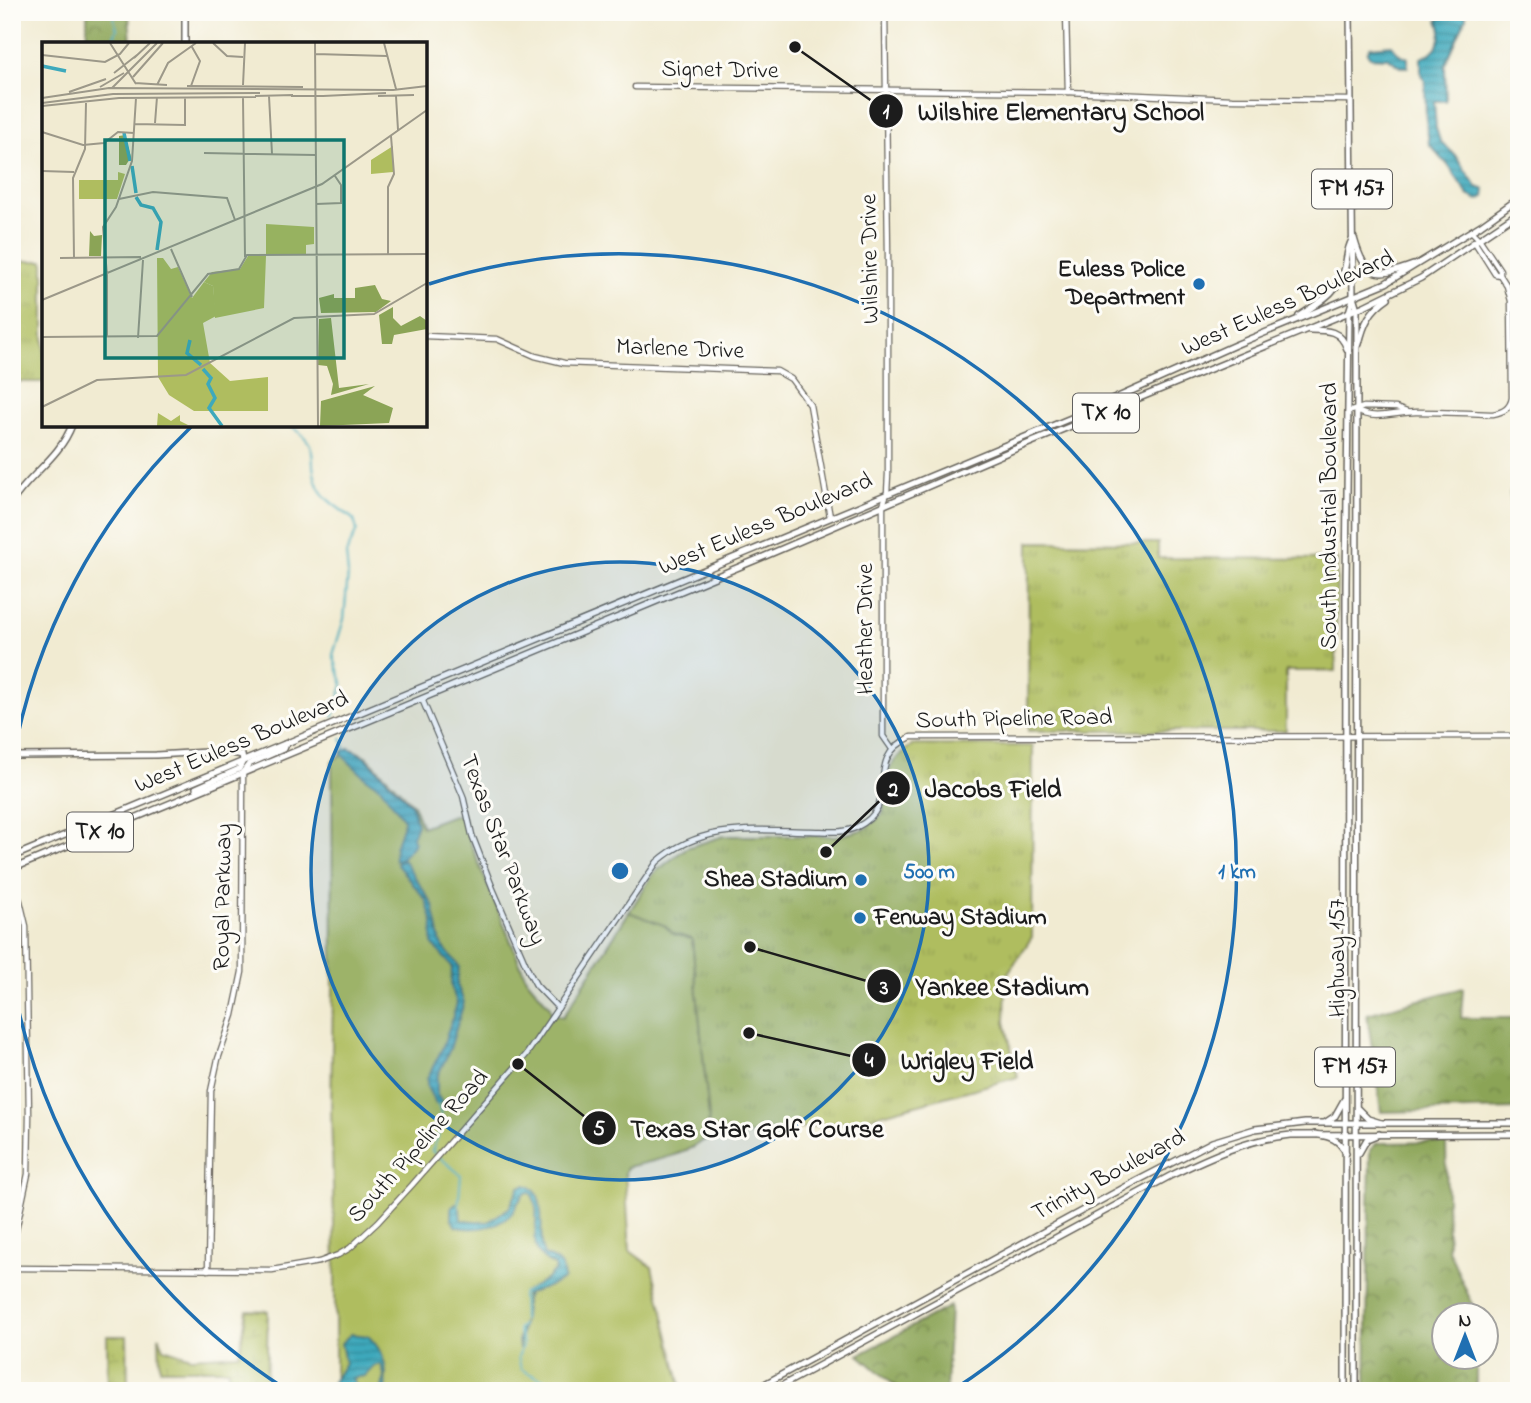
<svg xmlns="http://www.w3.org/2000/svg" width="1531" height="1403" viewBox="0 0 1531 1403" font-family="'Indie Flower',sans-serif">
<defs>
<pattern id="forest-crowns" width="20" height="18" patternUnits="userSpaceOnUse" patternTransform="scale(1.75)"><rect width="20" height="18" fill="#8ba456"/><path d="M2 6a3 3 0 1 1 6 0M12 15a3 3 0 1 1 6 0" fill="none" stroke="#718546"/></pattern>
<pattern id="wetland-marsh" width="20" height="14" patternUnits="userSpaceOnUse" patternTransform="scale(1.75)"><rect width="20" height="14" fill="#afbd5f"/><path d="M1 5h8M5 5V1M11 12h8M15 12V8" fill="none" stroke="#96a252"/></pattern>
<pattern id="park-tufts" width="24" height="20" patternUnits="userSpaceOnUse" patternTransform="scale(1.75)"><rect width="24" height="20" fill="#afbd5f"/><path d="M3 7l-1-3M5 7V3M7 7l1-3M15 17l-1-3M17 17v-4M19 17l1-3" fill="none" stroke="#96a252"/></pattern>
<pattern id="water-rules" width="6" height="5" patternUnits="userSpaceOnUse" patternTransform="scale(1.75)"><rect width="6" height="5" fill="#3da9bc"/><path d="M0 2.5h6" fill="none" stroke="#328998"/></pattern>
</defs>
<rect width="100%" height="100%" fill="#fdfcf7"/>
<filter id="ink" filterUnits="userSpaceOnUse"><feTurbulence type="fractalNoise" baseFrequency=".0143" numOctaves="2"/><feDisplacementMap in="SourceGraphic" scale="14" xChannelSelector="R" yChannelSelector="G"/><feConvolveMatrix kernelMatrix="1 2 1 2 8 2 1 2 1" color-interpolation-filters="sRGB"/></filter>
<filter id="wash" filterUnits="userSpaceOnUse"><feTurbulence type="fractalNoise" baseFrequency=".00686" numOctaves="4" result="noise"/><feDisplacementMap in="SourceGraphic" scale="28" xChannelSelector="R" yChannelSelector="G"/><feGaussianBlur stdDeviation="1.57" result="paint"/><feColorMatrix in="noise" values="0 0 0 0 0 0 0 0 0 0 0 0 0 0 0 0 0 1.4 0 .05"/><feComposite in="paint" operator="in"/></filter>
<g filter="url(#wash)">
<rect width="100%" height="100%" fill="#f1ebd2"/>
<path fill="#afbd5f" stroke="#666c3e" stroke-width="2" d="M351,749L366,756L413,804L422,827L453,815L463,816L469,840L526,978L550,1007L551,1012L563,1017L629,912L664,925L674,934L692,939L709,1118C708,1125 708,1133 704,1139C691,1154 646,1163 627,1167L625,1173L630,1251L652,1267L682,1391H335V1262L331,1110L333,988L332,761Z"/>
<g fill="url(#forest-crowns)" stroke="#546039" stroke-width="2">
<polygon points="87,12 129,12 131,44 87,44"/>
<polygon points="1510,493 1519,493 1519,542 1517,537"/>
<polygon points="1463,988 1461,1018 1519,1018 1519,1109 1381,1112 1367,1014"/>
<polygon points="1446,1142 1448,1249 1477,1315 1444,1316 1444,1358 1476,1358 1476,1391 1366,1391 1370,1150 1377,1143"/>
<polygon points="950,1306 946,1391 901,1391 859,1355"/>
</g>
<g fill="url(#wetland-marsh)" stroke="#666c3e" stroke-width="2">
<polygon points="247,1310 268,1311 266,1391 229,1391 228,1369 160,1369 159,1336 164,1348 191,1357 239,1354"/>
<polygon points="107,1336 127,1336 128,1391 108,1391"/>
</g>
<g fill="url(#park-tufts)" stroke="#666c3e" stroke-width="2">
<rect x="12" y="261" width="32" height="121"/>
<polygon points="1029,542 1158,543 1158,558 1337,559 1336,671 1286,671 1286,731 1028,731"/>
<path d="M912,745L1033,746L1032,937L1006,976L1005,1022L1018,1077L857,1121L702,1141L707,1133L709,1118L692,939L674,934L664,925L629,912L654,873L686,848L724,836H838L865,829L883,814C887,780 881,767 912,745Z"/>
</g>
<g fill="url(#water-rules)" stroke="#2c626c" stroke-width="2">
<path d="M1451,12H1466V18L1445,66L1446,101H1434L1436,128L1440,141L1454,154L1477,187L1485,190L1484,197L1478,200L1468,195L1448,165L1429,144L1426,119L1425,81L1421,76V58C1437,52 1446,37 1438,20Z"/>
<polygon points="1392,45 1399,54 1408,58 1408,67 1401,67 1388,58 1370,57 1367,53 1370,47"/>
<path d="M349,748L365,757L411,804L417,824L412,837L414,844L403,857L395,861C392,845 402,833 404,819L380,787L366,778L344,757L341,752Z"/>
<polygon points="403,859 433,905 441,944 459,966 457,985 464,1002 450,1049 437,1077 437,1095 442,1102 436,1104 427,1087 427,1079 442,1049 455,1010 457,1003 451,986 452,966 432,944 433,923 426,900 397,865 397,862"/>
<path d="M526,1185C550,1192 537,1235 544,1255C557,1260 563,1264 564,1279L550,1286L527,1294L519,1349L518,1341L524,1317L525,1292L547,1279L556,1269L554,1265C518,1251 548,1217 530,1192L525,1193C520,1198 517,1205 513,1212C501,1227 473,1232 455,1226L451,1217V1208L456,1204L460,1209L461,1220L488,1222L510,1207L519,1187Z"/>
<path d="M351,1334L368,1336C379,1346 385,1360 386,1373C386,1380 384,1384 387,1391L382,1388L384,1375L381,1364L374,1366L365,1376L352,1378L359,1391H331L333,1382L345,1363L341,1343Z"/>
</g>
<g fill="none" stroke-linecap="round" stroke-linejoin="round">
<g stroke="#3da9bc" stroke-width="2">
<polyline points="114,44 113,39 117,29 114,19 115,12"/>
<polyline points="242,425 254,425"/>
<path d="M290,425C325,449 305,456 318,486C324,501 343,510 354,520L357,530L346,554L348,574L344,619L333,655L343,685L333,717"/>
<polyline points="341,738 346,750"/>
<path d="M437,1103C446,1119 439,1135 432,1151L461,1175L458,1209"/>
<polyline points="523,1320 522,1294 534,1288"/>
<path d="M522,1325L518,1329L523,1344L518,1357L521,1369C537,1379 554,1381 570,1391"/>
</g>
</g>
</g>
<g filter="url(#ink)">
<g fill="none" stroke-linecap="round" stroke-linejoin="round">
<defs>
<g id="tertiary">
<polyline points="885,12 888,256 888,474 887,493 883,505 883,736 892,749"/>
<polyline points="1066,12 1068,92"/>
<polyline points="635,87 1068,92 1232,99 1351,100"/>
<polyline points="1474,241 1495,274 1500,275"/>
<polyline points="425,336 497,339 535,356 564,363 777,371 791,379 810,405 830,517"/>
<path d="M1357,411C1374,421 1397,412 1416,412C1442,412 1467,413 1493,414C1503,412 1510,409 1512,398L1511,301L1507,286L1500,275V270L1480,240L1471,231"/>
<polyline points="1348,412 1364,407 1396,408 1407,412"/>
<polyline points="422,699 463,796 472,835 493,889 529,972 536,985 558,1008"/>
<polyline points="12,881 20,901 26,926 29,1116 28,1174 12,1249"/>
<path d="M12,1268L272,1270L319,1262L338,1255L350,1248L378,1222L412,1185L526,1055L657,862C701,823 755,830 810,831C825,831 843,834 857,827C904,804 860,760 911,737L1519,736"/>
<polyline points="208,1270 211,1091 218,1059 233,1015 242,972 243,773"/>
</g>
<g id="secondary">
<polyline points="185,44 185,12"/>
<path d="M12,502C30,474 60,457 72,425"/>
<polyline points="12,756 156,755 224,751 242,755 243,761"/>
<polyline points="752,1391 1129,1185 1212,1142 1255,1129 1305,1123 1519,1123"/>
<path d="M772,1391L1170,1176C1209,1157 1248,1139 1291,1135L1519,1134"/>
</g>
<g id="primary">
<polyline points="1350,12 1353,296 1357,309 1356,1391"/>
<path d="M1354,238C1365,277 1375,279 1413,265"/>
<path d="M1299,316C1318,303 1340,292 1345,267C1347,258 1347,248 1352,240"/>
<path d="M1310,330C1327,330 1341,330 1347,349"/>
<path d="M1359,344C1364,323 1370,310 1388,298"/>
<polyline points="243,772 249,764 283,749 285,744"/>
<polyline points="196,788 239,769 243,761"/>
<polyline points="12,857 1071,418 1235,345 1386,283 1481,225 1519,198"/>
<polyline points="12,869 763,557 1015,449 1364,306 1421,278 1519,212"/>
<polyline points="1358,1109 1368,1119 1381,1123"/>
<polyline points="1326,1122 1335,1116 1344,1100"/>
<path d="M1315,1134C1330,1137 1338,1138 1346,1153"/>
<polyline points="1359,1153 1367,1139 1379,1134"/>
<polyline points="1345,1391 1346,583 1349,312 1353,299"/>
</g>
</defs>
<use href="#tertiary" stroke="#67645c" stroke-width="7"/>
<use href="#secondary" stroke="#67645c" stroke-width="8"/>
<use href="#primary" stroke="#67645c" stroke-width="8"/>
<use href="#tertiary" stroke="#fff" stroke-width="4.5"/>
<use href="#secondary" stroke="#fff" stroke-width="5"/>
<use href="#primary" stroke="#fff" stroke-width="5"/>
</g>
</g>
<circle cx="620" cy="871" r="309" fill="#1f6fb2" fill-opacity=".12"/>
<g fill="none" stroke="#1f6fb2" stroke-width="3.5">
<circle cx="620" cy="871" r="309"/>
<path d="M284 1388A617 617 0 0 1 12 978M12 764A617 617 0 0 1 191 427M429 284A617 617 0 0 1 956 1388"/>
</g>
<g fill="#1f6fb2" stroke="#fdfcf7" stroke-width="2.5">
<circle cx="1199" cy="284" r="7"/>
<circle cx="861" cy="880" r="7"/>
<circle cx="860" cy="918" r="7"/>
</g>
<g text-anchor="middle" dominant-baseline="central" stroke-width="6" stroke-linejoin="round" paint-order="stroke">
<g fill="#fdfcf7" stroke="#605f5e" stroke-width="2">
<rect x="1312" y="169.5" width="80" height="39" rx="5"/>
<rect x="1073" y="393.5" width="66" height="39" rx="5"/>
<rect x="67" y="812.5" width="66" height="39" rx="5"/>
<rect x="1315" y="1047.5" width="80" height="39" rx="5"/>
</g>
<g font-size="23" font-weight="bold" fill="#1c1c1c">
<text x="1352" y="189">FM 157</text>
<text x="1106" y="413">TX 10</text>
<text x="100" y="832">TX 10</text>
<text x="1355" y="1067">FM 157</text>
</g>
<g font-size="24" fill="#1c1c1c" stroke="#fdfcf7">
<text transform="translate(720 71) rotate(1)">Signet Drive</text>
<text transform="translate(871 259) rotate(-91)">Wilshire Drive</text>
<text transform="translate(1288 304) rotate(-24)">West Euless Boulevard</text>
<text transform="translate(680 350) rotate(2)">Marlene Drive</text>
<text transform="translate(1330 516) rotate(-90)">South Industrial Boulevard</text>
<text transform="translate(766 525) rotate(-23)">West Euless Boulevard</text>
<text transform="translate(866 629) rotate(-90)">Heather Drive</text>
<text transform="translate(1014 720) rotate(-1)">South Pipeline Road</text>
<text transform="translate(242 743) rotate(-23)">West Euless Boulevard</text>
<text transform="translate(502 850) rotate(69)">Texas Star Parkway</text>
<text transform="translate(224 897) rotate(-89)">Royal Parkway</text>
<text transform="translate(1338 958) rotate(-90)">Highway 157</text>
<text transform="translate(419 1147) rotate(-48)">South Pipeline Road</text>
<text transform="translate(1109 1176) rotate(-28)">Trinity Boulevard</text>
</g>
<g font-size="24" font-weight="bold" fill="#1c1c1c" stroke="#fdfcf7" text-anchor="end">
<text x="1185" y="270">Euless Police<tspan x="1185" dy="28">Department</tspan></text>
<text x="847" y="880">Shea Stadium</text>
<text x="874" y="918" text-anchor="start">Fenway Stadium</text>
</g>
</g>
<g transform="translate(42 42)">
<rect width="385" height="385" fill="#f1ebd2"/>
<path d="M115,216H121L129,227L136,225L150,256L162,240L171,244L174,274L161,281L168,321L188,339L226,335V369H152L127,353L116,335Z" fill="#afbd5f"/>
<path d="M83,93L89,115L84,123H77V94ZM48,189L52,194L60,193L59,214H47ZM333,243L340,257L349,259L334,270L279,271L277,256L292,252V256H313V246ZM351,265V276L359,284L378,274L385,279V287L352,293L350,302H340L337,273ZM289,276L297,346L327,342L289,353L291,342L285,324L276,323L277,277ZM333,344L321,353L351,366L347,381L278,384L279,359Z" fill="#8ba456"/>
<path d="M116,371L129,379L138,373V379L146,383L115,384Z" fill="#afbd5f"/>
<path d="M351,104V130L329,132V118ZM76,130L83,132L75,157H37V138H76ZM224,182L272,185V202L264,203V212H224ZM206,214H224L222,266L173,276L171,244L162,240L170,230L198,227Z" fill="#afbd5f"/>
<path fill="none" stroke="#3da9bc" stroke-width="3.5" d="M0,24L24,29M82,91L88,119M90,124L94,151M94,155L99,163L111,166L119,180L115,208M148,298L145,311L159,323M161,327L169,336L166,342L173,356L167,366L180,384"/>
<path fill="none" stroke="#9c9889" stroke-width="2" d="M68,1L94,42M171,1L185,14L201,15M273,1L276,384M342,1L354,47M273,12L345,14M0,13L63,20L78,12L87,1M92,16L108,1M72,31L95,13M91,35L121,1M93,41L125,43M115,43L126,21L154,1M201,43L203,1M145,44L261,45M149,44L158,19L150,5M58,45L82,31M70,46L115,1M27,50L64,37M213,54L251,53M227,54L230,112M249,54H284M281,54L344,51M336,54L372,53M354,54L356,88M0,56L67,46L351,48L385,44M201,56L203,215M0,61L71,52L218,51M0,64L77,56L214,55M113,81L115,55M92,82L143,83V55M0,90L41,103L62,101L76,90L92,91M162,111L274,113M0,129L32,130M77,157L111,150L185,156L193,178M274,162L299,161V143L293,134M129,207L150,255M346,212V145L352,132L349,94M18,216L99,215M32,216L31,136L43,107L44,61M65,233V295M65,233L61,185L74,165L90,119L94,56M0,258L280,142L385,68M0,295L115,294L166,232L197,227L205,213L385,212M96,296L101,218M0,365L55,338L144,333L252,276L332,272L385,241"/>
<path fill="#0f766e" fill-opacity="0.15" stroke="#0f766e" stroke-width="3.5" d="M63,98H302V316H63Z"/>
<rect width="385" height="385" fill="none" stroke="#1c1c1c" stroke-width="3.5"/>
</g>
<circle cx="620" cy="871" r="10" fill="#1f6fb2" stroke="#fdfcf7" stroke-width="3.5"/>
<g font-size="21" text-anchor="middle" font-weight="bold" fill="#1f6fb2" stroke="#fdfcf7" stroke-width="6" stroke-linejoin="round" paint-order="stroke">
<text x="929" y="878">500 m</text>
<text x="1237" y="878">1 km</text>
</g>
<path fill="none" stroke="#1c1c1c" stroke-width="2.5" d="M795 47L886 111M826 852L893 788M750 947L884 986M749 1033L869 1060M518 1064L599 1128"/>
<g fill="#1c1c1c" stroke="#fdfcf7" stroke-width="2.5">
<circle cx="795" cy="47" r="7"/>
<circle cx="826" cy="852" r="7"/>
<circle cx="750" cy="947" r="7"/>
<circle cx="749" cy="1033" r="7"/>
<circle cx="518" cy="1064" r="7"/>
<circle cx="886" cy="111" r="18"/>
<circle cx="893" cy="788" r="18"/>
<circle cx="884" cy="986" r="18"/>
<circle cx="869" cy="1060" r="18"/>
<circle cx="599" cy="1128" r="18"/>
</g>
<g font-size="21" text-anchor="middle" font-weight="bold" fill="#fff">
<text x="886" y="118">1</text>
<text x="893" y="796">2</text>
<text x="884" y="994">3</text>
<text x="869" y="1067">4</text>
<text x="599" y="1135">5</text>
</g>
<g font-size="26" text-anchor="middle" font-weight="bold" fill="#1c1c1c" stroke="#fdfcf7" stroke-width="6" stroke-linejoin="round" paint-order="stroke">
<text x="1061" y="120">Wilshire Elementary School</text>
<text x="993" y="797">Jacobs Field</text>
<text x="1002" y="995">Yankee Stadium</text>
<text x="967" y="1069">Wrigley Field</text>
<text x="757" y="1137">Texas Star Golf Course</text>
</g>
<rect width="1531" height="1403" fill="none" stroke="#fdfcf7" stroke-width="42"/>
<g transform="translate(1465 1336)"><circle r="33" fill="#fdfcf7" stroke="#a3a29f" stroke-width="2"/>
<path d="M0-5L12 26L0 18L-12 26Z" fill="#1f6fb2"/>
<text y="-10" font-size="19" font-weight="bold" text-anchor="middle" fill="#1c1c1c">N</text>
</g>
</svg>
